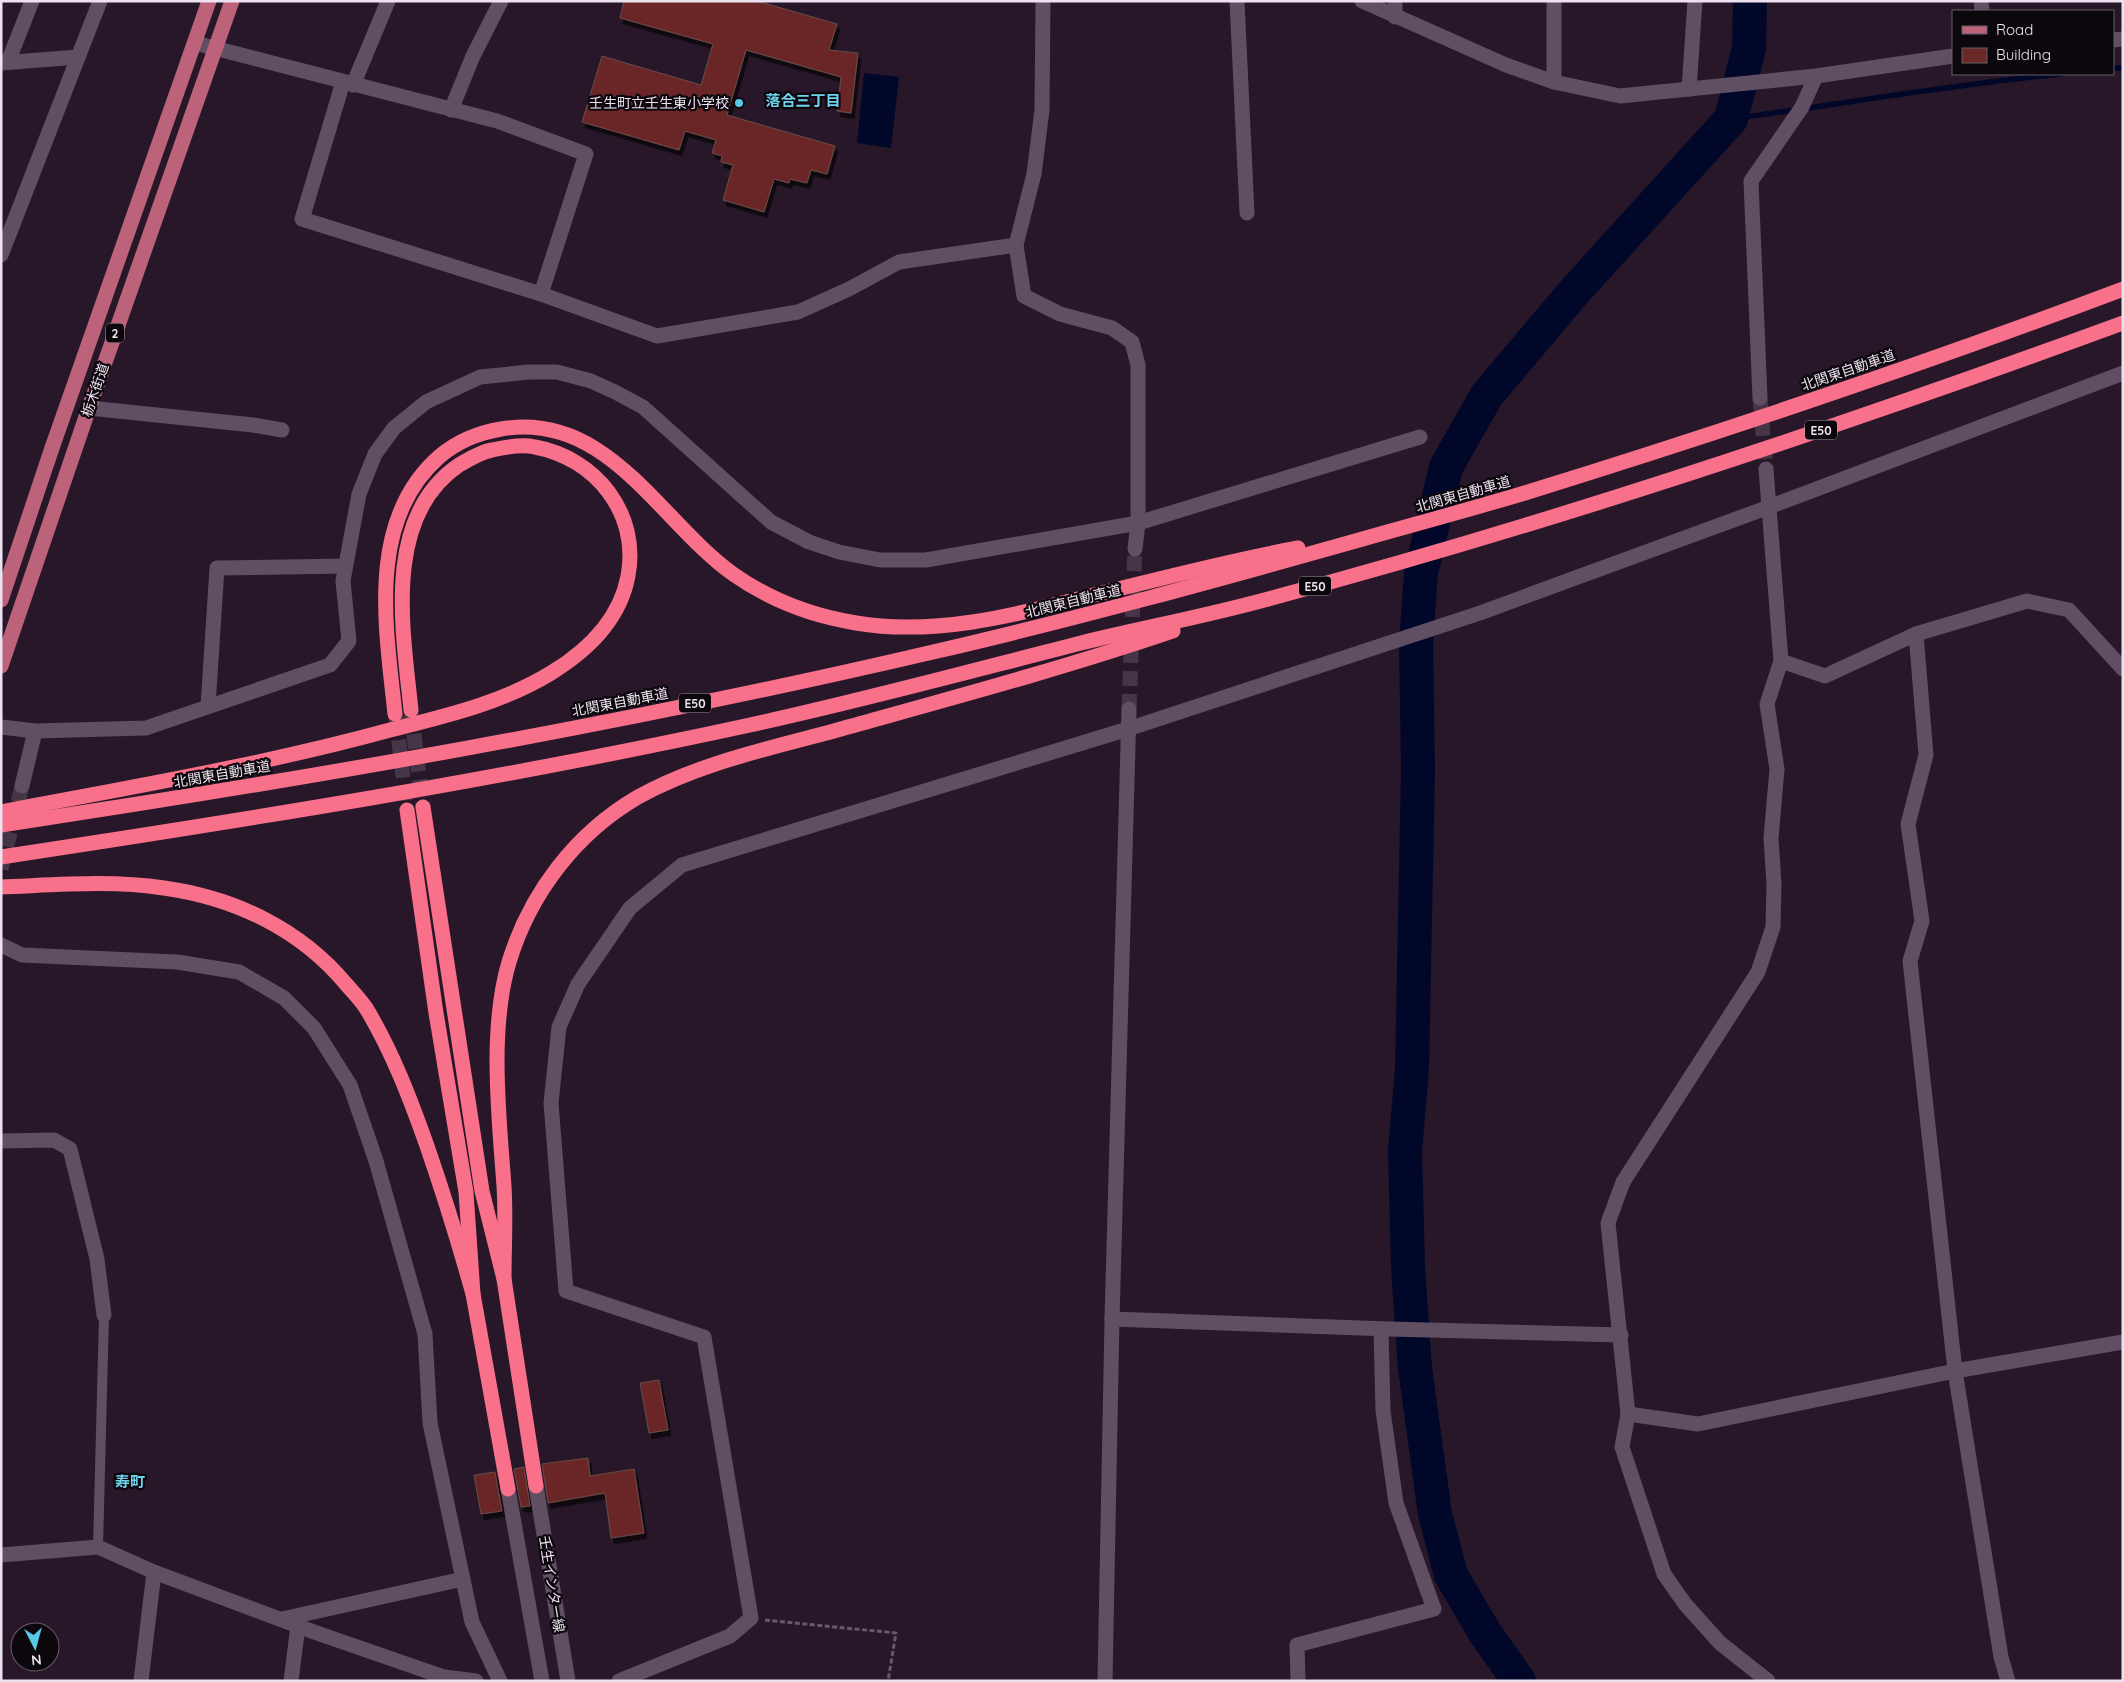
<svg xmlns="http://www.w3.org/2000/svg" width="2124" height="1682" viewBox="0 0 2124 1682" font-family="Quicksand,'Noto Sans JP',sans-serif">
<defs>
<filter id="shadow"><feDropShadow dx="3" dy="5.5" stdDeviation="0" flood-color="#0009"/></filter>
</defs>
<rect width="100%" height="100%" fill="#271729"/>
<polygon fill="#000729" points="864,73 899,77 891,148 857,143"/>
<g fill="none" stroke-linecap="round" stroke-linejoin="round">
<g stroke="#000729" stroke-width="5.5">
<polyline points="2113,68 2123,68"/>
<path d="M1731,119C1841,104 1950,85 2060,74"/>
</g>
<polyline stroke="#000729" stroke-width="34" points="1519,1681 1485,1633 1451,1575 1435,1514 1415,1368 1408,1268 1405,1150 1412,1069 1418,770 1416,644 1421,573 1446,467 1487,395 1574,292 1731,119 1749,48 1750,1"/>
</g>
<g fill="#6a2828" stroke="#684c4a" filter="url(#shadow)">
<polygon points="624,1 757,1 837,24 829,50 858,53 851,113 837,111 841,77 746,50 727,115 835,146 827,174 811,170 807,183 790,179 789,183 774,179 764,212 723,200 733,165 721,162 722,156 712,153 716,140 685,131 679,150 582,122 602,56 701,85 713,44 620,18"/>
<polygon points="659,1380 668,1430 649,1433 640,1383"/>
<polygon points="588,1458 590,1476 634,1469 644,1533 611,1538 605,1493 548,1503 542,1464"/>
<polygon points="524,1467 530,1506 521,1507 514,1469"/>
<polygon points="495,1472 502,1511 481,1514 474,1475"/>
</g>
<g fill="none" stroke-linecap="round" stroke-linejoin="round">
<g stroke="#453547" stroke-width="15" stroke-dasharray="15 8" stroke-linecap="butt">
<polyline points="1760,398 1766,469"/>
<polyline points="1129,709 1135,549"/>
<polyline points="1,869 22,786"/>
</g>
<g stroke="#453547" stroke-width="15" stroke-dasharray="15 8" stroke-linecap="butt">
<polyline points="411,711 423,807"/>
<polyline points="396,717 407,810"/>
</g>
<polyline stroke="#68596a" stroke-width="3" stroke-dasharray="5 2.5" stroke-linecap="butt" points="765,1620 896,1633 888,1681"/>
<polyline stroke="#604e63" stroke-width="10" points="98,1547 104,1315"/>
<g stroke="#604e63" stroke-width="15">
<polyline points="1043,1 1042,110 1034,174 1016,245 1024,296 1060,314 1112,328 1132,342 1138,365 1138,523 1135,549"/>
<polyline points="1237,1 1247,213"/>
<polyline points="1554,1 1554,82 1620,96 1816,76 1953,56"/>
<polyline points="1981,1 1982,11"/>
<polyline points="1395,17 1395,1"/>
<polyline points="2113,40 2123,39"/>
<polyline points="195,43 497,121 586,154 541,294 657,336 798,312 849,289 899,262 1016,245"/>
<polyline points="8,62 32,1"/>
<polyline points="1,63 78,57"/>
<polyline points="343,82 302,219 541,294"/>
<polyline points="353,85 388,1"/>
<polyline points="1689,89 1695,1"/>
<polyline points="451,110 473,56 501,1"/>
<polyline points="1,255 100,1"/>
<polyline points="1760,398 1751,181 1802,107 1816,76"/>
<polyline points="89,408 253,425 282,430"/>
<polyline points="1766,469 1781,661 1767,704 1777,769 1771,838 1774,884 1773,927 1758,972 1623,1182 1608,1223 1628,1414 1622,1447 1664,1574 1685,1604 1720,1643 1768,1681"/>
<polyline points="1916,634 1926,755 1908,824 1922,921 1910,961 1955,1371 2001,1657 2008,1681"/>
<polyline points="1781,661 1825,676 1916,634 2027,601 2069,610 2123,669"/>
<polyline points="208,706 217,568 345,566"/>
<polyline points="1,727 35,731 146,728 330,665 349,641 343,581 359,494 375,454 394,428 426,402 480,377 529,372 557,372 591,381 615,392 643,407 771,522 809,542 839,552 880,560 926,560 1138,523 1420,437"/>
<polyline points="22,786 35,731"/>
<polyline points="1,945 22,955 177,962 239,972 284,998 314,1028 350,1085 376,1161 425,1334 430,1423 472,1622 500,1681"/>
<polyline points="1,1141 54,1140 70,1149 97,1259 104,1315"/>
<polyline points="1112,1319 1389,1329 1621,1335"/>
<polyline points="1628,1414 1698,1424 1955,1371 2123,1342"/>
<polyline points="1,1555 98,1547 154,1572 314,1632 444,1677 476,1681"/>
<polyline points="282,1619 463,1579"/>
<polyline points="141,1681 154,1572"/>
<polyline points="291,1681 298,1626"/>
<polyline points="619,1681 730,1636 751,1618 704,1337 566,1291 551,1103 559,1027 578,984 630,908 682,865 1128,729 1480,613 1769,507 2123,373"/>
<polyline points="1105,1681 1112,1319 1129,709"/>
<polyline points="1298,1681 1297,1645 1434,1609 1396,1503 1383,1411 1381,1329"/>
</g>
<g stroke="#604e63" stroke-width="15">
<polyline points="1362,1 1506,65 1554,82"/>
<polyline points="536,1486 568,1681"/>
<polyline points="508,1489 542,1681"/>
</g>
<g stroke="#bc627a" stroke-width="15">
<polyline points="1,600 52,448 209,1"/>
<polyline points="1,666 89,408 232,1"/>
</g>
<g stroke="#f9708a" stroke-width="15">
<path d="M395,714C386,628 366,520 440,456C458,441 477,433 501,429C608,411 659,521 733,574C770,600 812,616 856,623C938,637 1023,613 1102,593C1167,577 1232,560 1298,548"/>
<polyline points="423,807 482,1191 504,1279 536,1486"/>
<polyline points="407,810 436,1013 466,1192 473,1294 508,1489"/>
<path d="M1,812C131,787 262,765 390,730C445,716 502,703 551,673C587,651 620,619 628,576C640,513 595,458 535,447C522,444 505,447 492,450C481,452 469,459 459,465C382,517 403,631 411,710"/>
<path d="M1,825C313,778 625,724 933,652C1076,619 1217,580 1359,540C1415,524 1472,509 1528,492C1728,430 1927,363 2123,289"/>
<path d="M1,857C252,819 502,779 750,725C861,701 971,671 1081,643C1138,629 1196,618 1253,603C1548,525 1837,428 2123,323"/>
<path d="M1,887C55,885 110,880 164,888C235,898 300,929 346,984C353,992 360,999 366,1008C392,1051 410,1098 427,1146C444,1195 459,1244 473,1294"/>
<path d="M504,1279C504,1248 506,1217 504,1186C499,1117 489,1029 509,962C530,893 576,833 638,797C701,762 773,748 841,729C952,698 1064,668 1173,631"/>
</g>
</g>
<circle fill="#59c8e4" stroke="#0c060d" stroke-width="2" cx="739" cy="103" r="5"/>
<g text-anchor="middle" dominant-baseline="central" stroke-width="4.5" stroke-linejoin="round" paint-order="stroke">
<g fill="#0c060d" stroke="#aaa0ab" stroke-width="1">
<rect x="106" y="323.5" width="18" height="19" rx="4"/>
<rect x="1805" y="420.5" width="32" height="19" rx="4"/>
<rect x="1299" y="576.5" width="32" height="19" rx="4"/>
<rect x="679" y="693.5" width="32" height="19" rx="4"/>
</g>
<g font-size="12" font-weight="bold" fill="#ede2ef">
<text x="115" y="333">2</text>
<text x="1821" y="430">E50</text>
<text x="1315" y="586">E50</text>
<text x="695" y="703">E50</text>
</g>
<g font-size="14" fill="#ede2ef" stroke="#0c060d" text-anchor="end">
<text x="729" y="103">壬生町立壬生東小学校</text>
</g>
<g font-size="14" fill="#ede2ef" stroke="#0c060d">
<text transform="translate(1848 370) rotate(-19)">北関東自動車道</text>
<text transform="translate(95 390) rotate(-71)">栃木街道</text>
<text transform="translate(1463 494) rotate(-16)">北関東自動車道</text>
<text transform="translate(1073 601) rotate(-14)">北関東自動車道</text>
<text transform="translate(620 702) rotate(-11)">北関東自動車道</text>
<text transform="translate(222 774) rotate(-10)">北関東自動車道</text>
<text transform="translate(552 1584) rotate(81)">壬生インター線</text>
</g>
<g font-size="15" font-weight="bold" fill="#6ed2ec" stroke="#0c060d">
<text x="803" y="100">落合三丁目</text>
<text x="130" y="1481">寿町</text>
</g>
</g>
<rect width="2124" height="1682" fill="none" stroke="#ede2ef" stroke-width="5"/>
<rect x="1952" y="10" width="162" height="65" fill="#0c060d" stroke="#665e67"/>
<rect x="1962" y="26" width="25" height="8" fill="#bc627a" stroke="#665e67"/>
<text x="1996" y="35" font-size="15" fill="#ede2ef">Road</text>
<rect x="1962" y="48" width="25" height="15" fill="#6a2828" stroke="#665e67"/>
<text x="1996" y="60" font-size="15" fill="#ede2ef">Building</text>
<g transform="translate(35 1647) rotate(174)"><circle r="24" fill="#0c060d" stroke="#665e67"/>
<path d="M0-4L9 19L0 12L-9 19Z" fill="#59c8e4"/>
<text y="-8" font-size="14" font-weight="bold" text-anchor="middle" fill="#ede2ef">N</text>
</g>
</svg>
